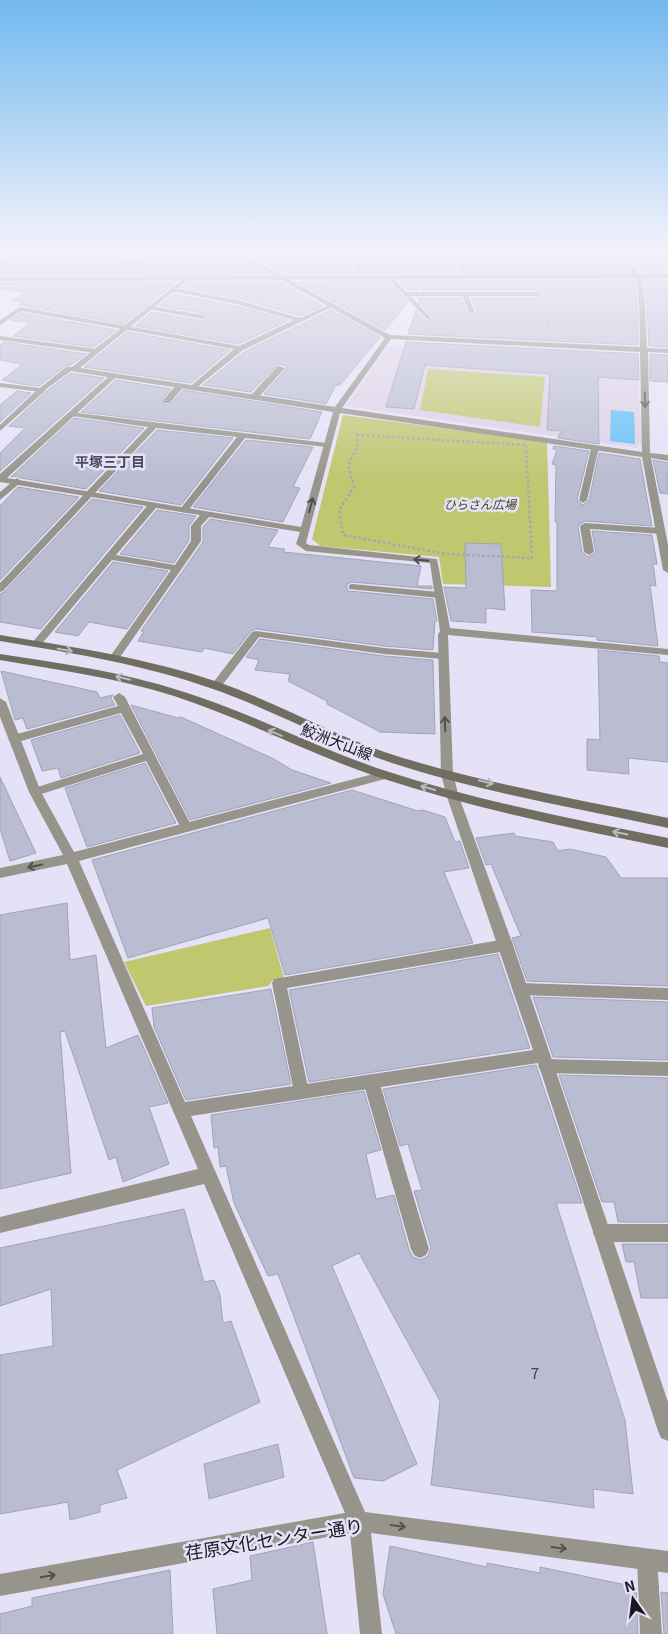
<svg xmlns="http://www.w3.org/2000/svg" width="668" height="1634" viewBox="0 0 668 1634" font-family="Georgia,'Noto Sans JP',serif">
<rect width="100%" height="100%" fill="#e5e2f7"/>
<polygon fill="#ddd2e7" points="388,346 637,361 642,445 636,448 346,406"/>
<g fill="#bfc76f">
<polygon points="428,369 545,377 540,427 420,410"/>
<polygon points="343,415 547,442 551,587 443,584 439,557 320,546 312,539"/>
<polygon points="270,928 284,978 273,980 268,986 146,1006 124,962"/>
</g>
<polygon fill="#62bff8" points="611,410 634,412 635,444 610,441"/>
<g fill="#babcd1" stroke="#a1a3b7">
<polygon points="39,253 63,253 136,261 159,253 231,253 267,274 0,275 0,262"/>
<polygon points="245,253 342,253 354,265 355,274 283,274"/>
<polygon points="354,253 446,253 461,273 364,273 363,262"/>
<polygon points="457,253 614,253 630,272 471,273"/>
<polygon points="627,254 668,254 668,272 641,272"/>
<polygon points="634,280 637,303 638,345 408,334 416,310 428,322 433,318 418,301 419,298 461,298 467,313 473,316 477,311 471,298 538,298 543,293 538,290 422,290 424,283 418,290 408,290 399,281"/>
<polygon points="643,280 668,280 668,347 649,346 647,303"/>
<polygon points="387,281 408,302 385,330 297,282"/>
<polygon points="176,282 124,324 20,305 17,306 23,302 12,301 25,292 0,289 0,283"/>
<polygon points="188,282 280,282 323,306 300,316 238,298 181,288"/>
<polygon points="174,294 237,306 289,320 239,344 135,326 152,312 203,321 208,318 203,313 159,306"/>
<polygon points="331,310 380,337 340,385 336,385 326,404 264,394 286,369 286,366 279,364 251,392 203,385 244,352"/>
<polygon points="21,313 116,330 94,347 13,336 30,323 10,320"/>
<polygon points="127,332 230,350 191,383 84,367"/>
<polygon points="4,342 86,354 71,365 65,366 39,386 20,384 2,380 23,364 0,360 0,345"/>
<polygon points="406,342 638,354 639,380 598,377 599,444 558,438 561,431 547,430 550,374 425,365 414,409 386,407"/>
<polygon points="650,354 668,355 668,382 650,381"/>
<polygon points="71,373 104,378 0,471 0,453 25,428 9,426 48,390"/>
<polygon points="116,380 171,389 163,398 164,405 171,404 183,390 322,412 310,439 81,412"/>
<polygon points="17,391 31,393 0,422 0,405"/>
<polygon points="74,418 144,428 86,489 21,478 17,476 11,477"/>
<polygon points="157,430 233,438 181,505 99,491"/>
<polygon points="246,440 313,447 293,487 300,488 283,522 193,507"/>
<polygon points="554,446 589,451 577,500 583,505 589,500 599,453 640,459 652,526 585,521 578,526 582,552 588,557 596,553 592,531 652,535 657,564 653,564 656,586 650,585 658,646 597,640 597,637 587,636 532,632 531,590 557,591 557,522 555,522 556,465 552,464 557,450 553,449"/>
<polygon points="653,460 668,463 668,494 660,493"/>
<polygon points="18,487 79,497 0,580 0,506"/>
<polygon points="92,499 143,507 41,629 0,622 0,594 4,592"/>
<polygon points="157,510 196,516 189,526 189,540 174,563 120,554"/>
<polygon points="210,519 278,530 268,547 285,549 283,552 421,566 417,586 432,586 432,589 352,582 347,584 347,589 349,591 433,599 437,621 435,621 433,650 384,646 256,629 251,631 233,654 204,648 202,652 138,641 144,631 141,631 203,542 203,527"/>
<polygon points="465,543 501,544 505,610 486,608 486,623 451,621 444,587 466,588"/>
<polygon points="113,562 168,571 127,629 89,622 78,636 55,632"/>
<polygon points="260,639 384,656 433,660 435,734 380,732 327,704 327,701 288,681 290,674 255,670 259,660 246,657"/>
<polygon points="598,650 659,656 660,662 668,663 668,762 628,758 629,774 587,770 587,739 600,740"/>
<polygon points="1,671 97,692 100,698 113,695 111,698 115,705 27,729 23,718 15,720"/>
<polygon points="131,705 178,718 181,717 274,759 292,770 331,783 190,820"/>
<polygon points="120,715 140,753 61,778 58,768 42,771 31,740"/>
<polygon points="145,763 176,823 87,847 65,788"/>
<polygon points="0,777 36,853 10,861 0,829"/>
<polygon points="352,790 418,811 423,810 445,817 455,842 460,841 469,868 444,872 473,943 285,975 268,918 128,958 92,860"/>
<polygon points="514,833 515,836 553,842 558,851 570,849 606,857 621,878 668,878 668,986 527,981 512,938 521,936 491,864 486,865 476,838"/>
<polygon points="67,903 70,960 96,955 106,1048 138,1035 168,1103 149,1107 169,1164 123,1182 116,1157 109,1160 65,1031 60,1032 71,1173 0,1189 0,915"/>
<polygon points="498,954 530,1048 309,1082 289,990"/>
<polygon points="271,989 291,1084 186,1100 154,1027 152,1008"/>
<polygon points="533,997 668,1002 668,1060 553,1057"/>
<polygon points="536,1065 582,1203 556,1203 625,1420 633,1494 593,1489 594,1508 431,1485 440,1401 359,1253 332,1266 417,1464 383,1481 354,1478 278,1274 268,1276 234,1203 226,1166 220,1167 218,1147 214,1148 211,1115 364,1091 381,1150 366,1154 376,1199 394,1195 409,1250 413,1257 421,1260 428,1256 431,1248 414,1191 422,1190 408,1144 400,1146 383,1089"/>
<polygon points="559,1075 668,1078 668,1222 618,1222 614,1202 602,1202"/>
<polygon points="184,1209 204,1282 214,1280 220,1295 223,1323 231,1321 260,1402 117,1470 127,1498 100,1505 100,1512 70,1520 68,1502 0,1514 0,1355 53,1346 51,1289 0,1306 0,1248"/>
<polygon points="622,1244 668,1244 668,1298 641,1298 634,1262 626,1262"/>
<polygon points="278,1444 284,1477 209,1499 204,1464"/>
<polygon points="313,1542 327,1634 217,1634 213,1589 252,1580 250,1556"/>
<polygon points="390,1546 487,1567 487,1563 540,1573 540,1567 636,1587 638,1634 396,1634 383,1594"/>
<polygon points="170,1570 173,1634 0,1634 0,1614 32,1606 32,1598"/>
<polygon points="661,1592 668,1593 668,1634 664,1634"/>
</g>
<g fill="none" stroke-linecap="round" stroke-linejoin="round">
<g stroke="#a7a4b5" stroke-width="2" stroke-dasharray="2 2" stroke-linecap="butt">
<polyline points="660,304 668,304"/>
<polyline points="548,327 551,313"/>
</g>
<polygon stroke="#a7a4b5" stroke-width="2.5" stroke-dasharray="2.5 2.5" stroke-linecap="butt" points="357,435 526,445 532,558 446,554 343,535 339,510 354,487 348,466 357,447"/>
<g fill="#96948b" fill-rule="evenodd">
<polygon points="344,253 351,253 361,262 362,279 357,278 356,264"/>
<polygon points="388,277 392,277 407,292 538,292 541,294 538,296 468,296 475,312 472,314 469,312 462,296 411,296 430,317 431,318 428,320 388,279"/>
<polygon points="173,288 238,300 300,318 329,305 334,306 243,350 196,388 192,386 193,384 234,349 21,311 0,325 0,320 20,307 239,346 294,320 237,304 171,291 170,290"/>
<polygon points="150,306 203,315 206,317 203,319 148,309 147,308"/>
<polygon points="0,336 96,349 100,351 96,353 0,340"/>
<polygon points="278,366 285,368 257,399 251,399 251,395"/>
<polygon points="178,383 185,385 170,403 164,403 164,399"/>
<polygon points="39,388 46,390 0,431 0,425"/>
<polygon points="69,412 327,443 331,445 327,447 245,438 187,512 184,513 180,510 181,508 237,437 156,428 3,591 0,592 0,583 148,427 72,416 69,416"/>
<polygon points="592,445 599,447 587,500 583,503 579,500"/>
<polygon points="17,478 21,481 20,483 0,500 0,492"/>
<polygon points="585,523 661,528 666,531 661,534 590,529 594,552 589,555 584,552 580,526"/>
<polygon points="352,584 439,592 444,595 439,598 349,589 349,585"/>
<polygon points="256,631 384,648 443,653 448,656 443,659 384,654 259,637 220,688 212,688 210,686 212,684 252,632"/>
<polygon points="119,693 125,697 192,827 190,830 182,830 146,761 35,796 29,792 31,789 143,754 121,713 14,743 8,739 10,736 118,706 113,697"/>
<polygon points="506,939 511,941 513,945 511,949 506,951 287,988 309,1092 307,1097 301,1099 295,1097 272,983 274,979"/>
<polygon points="521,983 668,988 668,1000 521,995 516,993 514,989 516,985"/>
<polygon points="546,1059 668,1062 668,1076 546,1073 541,1071 538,1066 541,1061"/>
<polygon points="371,1074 376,1076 379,1081 429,1249 426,1255 420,1258 414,1255 411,1249 363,1081 366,1076"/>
<polygon points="602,1224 668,1224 668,1242 602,1242 596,1239 593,1233 596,1227"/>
<polygon points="647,1549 654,1552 657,1559 662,1634 640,1634 637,1559 640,1552"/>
</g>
<g fill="#96948b" fill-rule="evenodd">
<path d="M233,253H241L390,335L640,347L639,303L635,276L618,253H624L641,276L645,303L647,348L668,349V353L648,352L650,453L668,455V461L651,458L668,545V573L663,570L642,457L340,413L306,543L309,545L437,559L450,628L668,649V655L448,635L453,773L458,794L513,945L668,1402V1441L661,1438L658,1431L538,1063L191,1116L365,1512L668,1551V1573L371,1533L382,1634H360L350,1533L0,1596V1574L345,1513L204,1184L0,1233V1217L198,1169L67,864L0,878V868L63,855L29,792L0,717V698L6,702L41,792L74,852L385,771L391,775L385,779L79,861L185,1102L533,1050L446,794L441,773L438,635L440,631L430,563L306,551L296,544L300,532L209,517L201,526V541L118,660L114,661L109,658L171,570L112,560L40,646L36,647L31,644L147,506L0,482V474L108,377L71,371L42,392L0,387V383L40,388L66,367H72L187,276L189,277V279L80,368L335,407L385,338ZM391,339L640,352L642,452L342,408ZM115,378L333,412L301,527L7,478ZM156,508L200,515L191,526V541L175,565L116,555Z"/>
<polygon points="448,253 454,253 472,277 471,278 467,278"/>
</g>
<polygon fill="#96948b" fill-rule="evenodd" points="668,274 668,278 0,281 0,277"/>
<g fill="#716d61" fill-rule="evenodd">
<path d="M0,635C73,647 147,658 218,682C281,704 339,739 403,758C490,784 579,800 668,818V828C576,808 481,792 392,763C329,742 272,709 210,688C142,664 71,653 0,641Z"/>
<path d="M0,654C61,663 122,672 181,691C252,713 318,749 389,772C480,801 574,820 668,838V848C572,828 475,809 381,778C311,755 245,719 174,696C118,678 58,670 0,660Z"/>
</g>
<polygon fill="#565243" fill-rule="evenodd" points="0,253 6,253 0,256"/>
</g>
<defs><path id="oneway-shaft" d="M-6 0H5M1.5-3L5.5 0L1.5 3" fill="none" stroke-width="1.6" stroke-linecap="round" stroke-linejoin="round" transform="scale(1.25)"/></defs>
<g stroke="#515050">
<use href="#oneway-shaft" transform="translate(645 400) rotate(89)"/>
<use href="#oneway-shaft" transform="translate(311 505) rotate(-75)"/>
<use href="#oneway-shaft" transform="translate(421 560) rotate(-174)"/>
<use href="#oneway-shaft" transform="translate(445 724) rotate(-92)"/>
<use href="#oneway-shaft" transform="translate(35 866) rotate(168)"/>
<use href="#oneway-shaft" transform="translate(398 1526) rotate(8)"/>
<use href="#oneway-shaft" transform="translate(559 1548) rotate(8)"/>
<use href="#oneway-shaft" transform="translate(48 1576) rotate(-10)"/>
</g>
<g stroke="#bcb9c2">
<use href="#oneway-shaft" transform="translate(65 650) rotate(10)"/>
<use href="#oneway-shaft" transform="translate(123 678) rotate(-167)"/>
<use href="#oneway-shaft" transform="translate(275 733) rotate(-157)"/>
<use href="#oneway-shaft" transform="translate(486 782) rotate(13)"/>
<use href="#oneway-shaft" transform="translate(428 788) rotate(-164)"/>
<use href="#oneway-shaft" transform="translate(620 833) rotate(-168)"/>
</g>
<linearGradient id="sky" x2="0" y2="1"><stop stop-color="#72b8ee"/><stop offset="0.52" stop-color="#f3f2fb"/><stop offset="1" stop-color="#f3f2fb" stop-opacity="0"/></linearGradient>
<rect width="668" height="482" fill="url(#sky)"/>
<g text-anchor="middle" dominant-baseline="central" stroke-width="5" stroke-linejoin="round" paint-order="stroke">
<g font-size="12" font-style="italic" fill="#41441c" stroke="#e5e2f7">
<text x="480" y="503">ひらさん広場</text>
</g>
<g font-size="14" font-weight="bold" fill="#4b485a" stroke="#e5e2f7">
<text x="110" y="461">平塚三丁目</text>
</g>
<g font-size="15" fill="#19181f" stroke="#e5e2f7">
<text transform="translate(337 741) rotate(21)">鮫洲大山線</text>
</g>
<g font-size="15" fill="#41414c">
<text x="535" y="1372">7</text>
</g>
<g font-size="18" fill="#19181f" stroke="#e5e2f7">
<text transform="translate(274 1538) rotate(-9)">荏原文化センター通り</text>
</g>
</g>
<g transform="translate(633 1599) rotate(346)" stroke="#e5e2f7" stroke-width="4" paint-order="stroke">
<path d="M0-4L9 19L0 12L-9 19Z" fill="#19181f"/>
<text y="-8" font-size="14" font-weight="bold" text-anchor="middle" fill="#19181f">N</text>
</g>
</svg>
